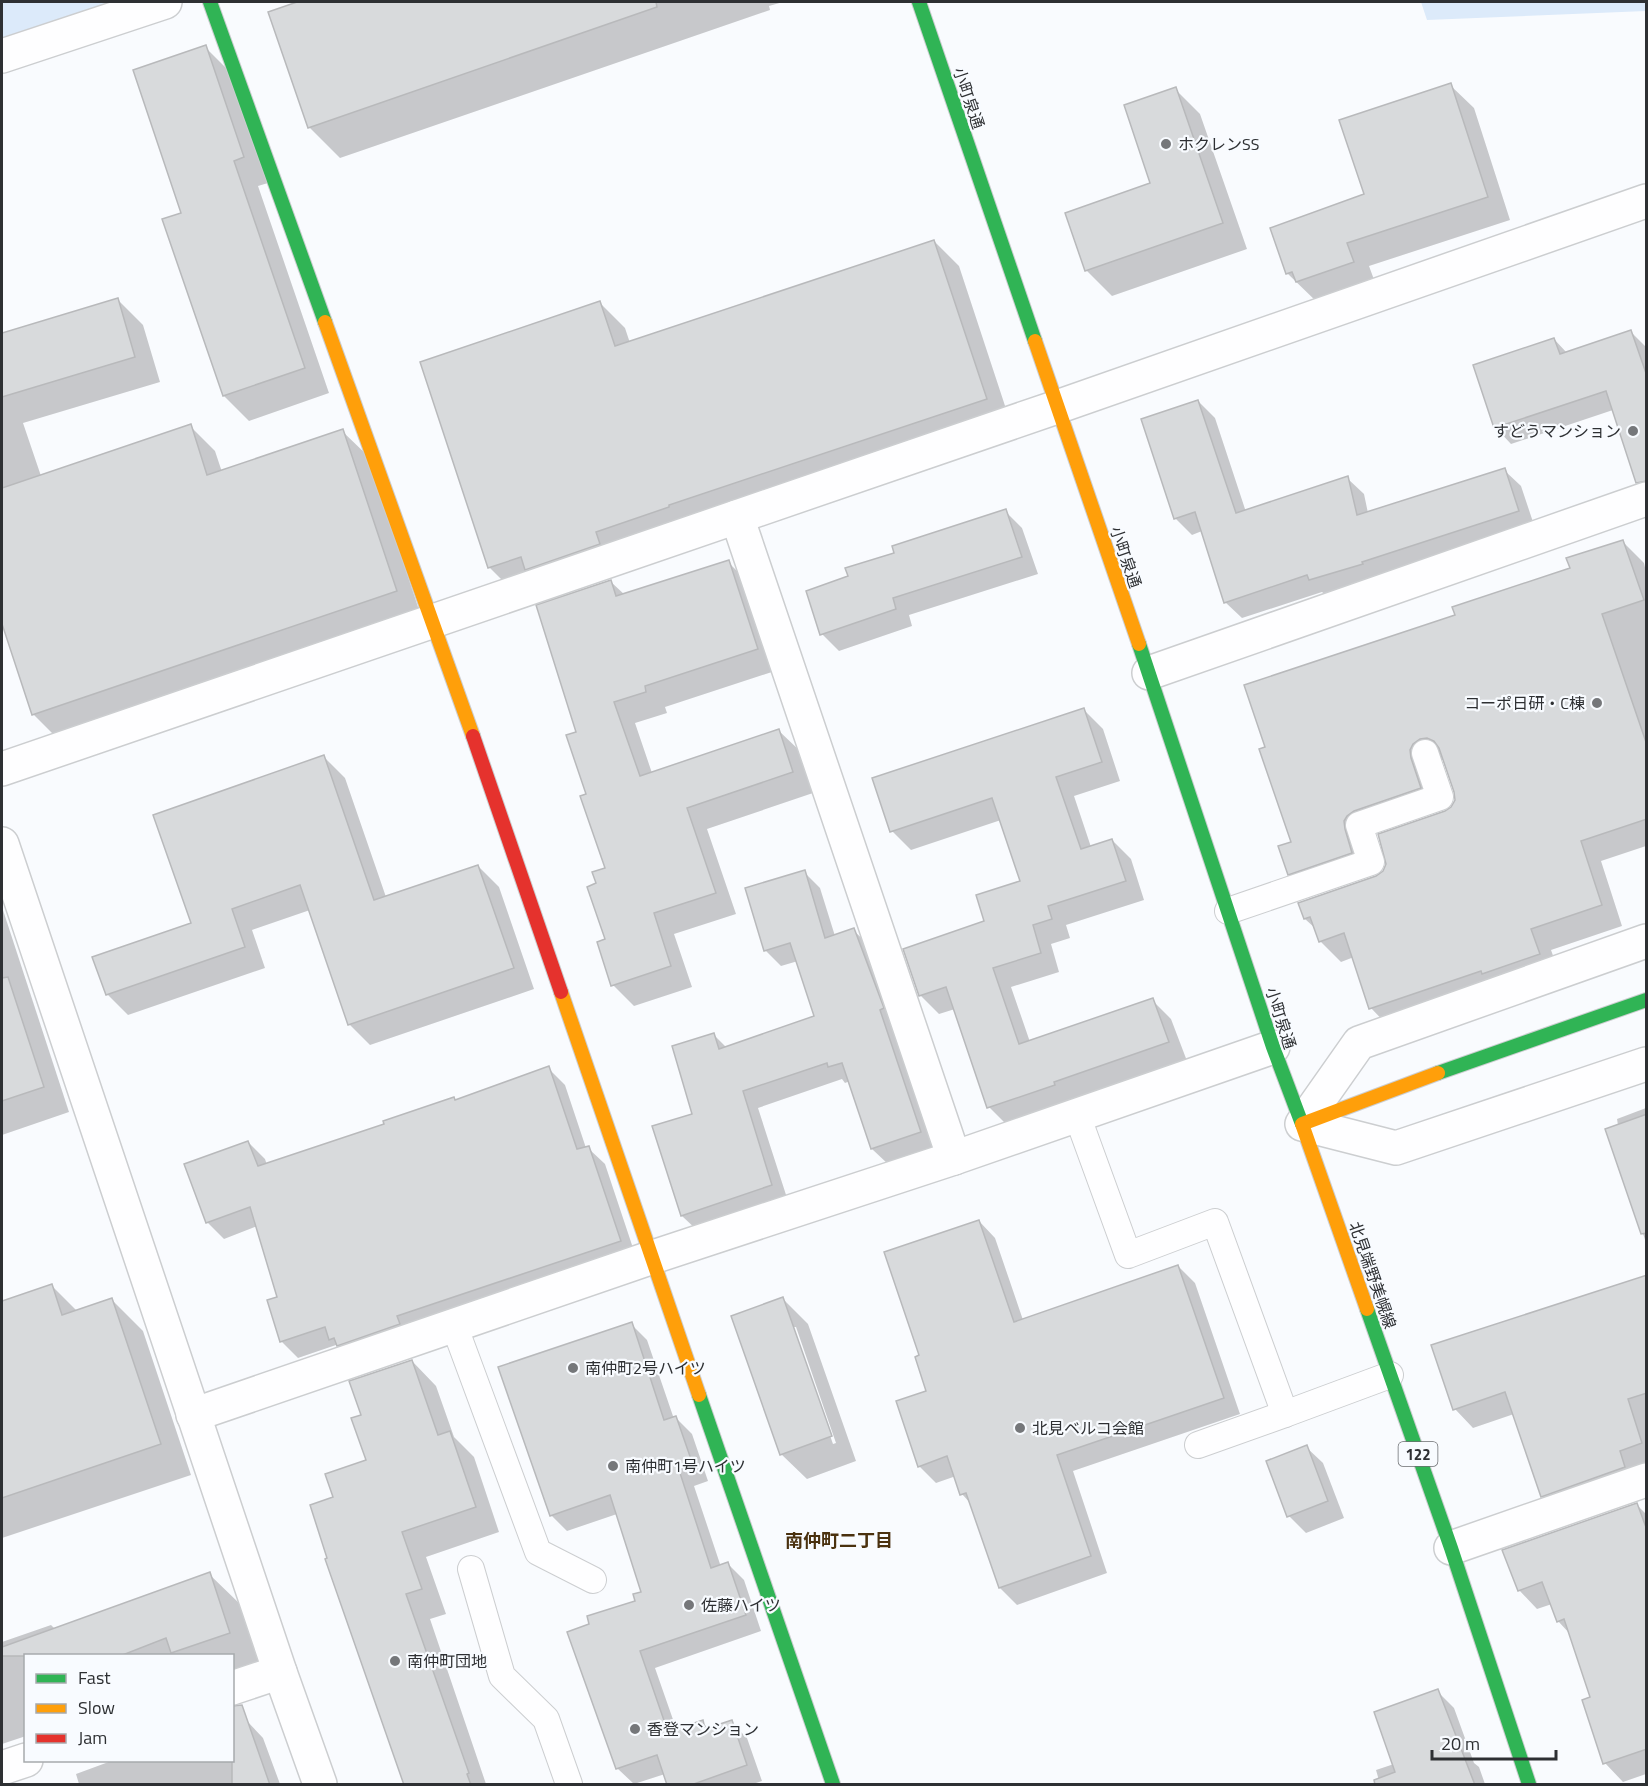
<svg xmlns="http://www.w3.org/2000/svg" width="1648" height="1786" viewBox="0 0 1648 1786" font-family="'Titillium Web','Noto Sans JP',sans-serif">
<rect width="100%" height="100%" fill="#f9fbfe"/>
<g fill="#dceafa">
<polygon points="2,2 112,2 2,38"/>
<polygon points="1421,2 1646,2 1646,11 1427,20"/>
</g>
<g fill="#0003" fill-rule="evenodd">
<polygon points="302,2 783,2 769,6 770,10 340,158 309,127 270,13"/>
<polygon points="205,47 230,72 268,183 258,186 329,393 249,421 224,396 163,220 182,214"/>
<polygon points="1450,85 1474,108 1510,220 1369,266 1376,285 1320,305 1287,273 1366,195"/>
<polygon points="1175,89 1200,114 1247,249 1112,296 1087,271 1067,214 1152,184"/>
<polygon points="934,241 959,266 1011,424 515,593 489,567 600,303 625,328 630,343"/>
<polygon points="118,300 143,325 160,382 23,423 41,476 190,426 215,451 222,472 342,431 368,456 421,616 58,739 33,714 2,619 2,335"/>
<polygon points="1631,332 1646,347 1646,479 1613,410 1511,444 1495,427 1554,339 1567,353"/>
<polygon points="1198,401 1215,418 1246,512 1347,478 1364,494 1368,513 1504,470 1521,486 1535,528 1327,596 1322,592 1242,618 1225,602 1202,531 1192,535 1175,518"/>
<polygon points="1005,511 1022,528 1038,574 909,615 912,626 839,651 822,634 896,554"/>
<polygon points="1623,542 1644,563 1646,572 1646,846 1601,861 1622,926 1551,950 1560,975 1391,1029 1371,1008 1354,957 1341,962 1320,941 1316,929 1305,919 1300,904 1377,878 1453,807 1456,801 1456,792 1444,759 1434,764 1441,808 1375,831 1372,873 1310,895 1289,874 1293,842 1457,616 1571,569"/>
<polygon points="728,562 749,583 778,670 665,707 667,713 635,723 652,773 778,730 800,751 813,793 707,829 736,914 674,934 692,987 634,1006 613,985 598,884 607,869 588,795 578,733 611,582 625,595"/>
<polygon points="1084,710 1103,729 1120,781 1074,796 1091,847 1112,840 1131,859 1144,900 1066,925 1070,938 1051,944 1059,972 1011,987 1030,1042 1152,1000 1171,1019 1187,1061 1008,1126 989,1107 955,1009 939,1014 920,995 1022,882 1001,820 911,850 892,831"/>
<polygon points="324,757 345,778 386,897 478,866 499,887 534,989 370,1045 349,1024 310,910 252,930 265,968 128,1015 107,994 193,924"/>
<polygon points="804,872 820,888 835,936 853,930 870,946 936,1149 889,1165 872,1149 850,1081 845,1083 842,1079 758,1108 788,1201 699,1232 682,1216 654,1127 694,1115 713,1034 727,1048 816,1017 798,961 781,966 765,950"/>
<polygon points="2,907 69,1112 2,1135"/>
<polygon points="548,1068 565,1085 586,1148 588,1148 605,1164 636,1257 347,1355 336,1345 298,1358 281,1341 278,1298 257,1226 224,1239 207,1222 248,1142 265,1159 267,1165"/>
<polygon points="1646,1108 1646,1243 1627,1183 1617,1119"/>
<polygon points="979,1221 995,1238 1023,1320 1178,1266 1195,1283 1240,1414 1073,1471 1107,1573 1017,1605 1000,1588 971,1504 962,1494 956,1476 936,1483 919,1466 928,1392 921,1356"/>
<polygon points="1646,1276 1646,1466 1561,1515 1542,1496 1514,1414 1473,1428 1455,1409"/>
<polygon points="52,1286 78,1312 112,1300 143,1331 191,1475 2,1538 2,1302"/>
<path d="M783,1299L808,1324L856,1461L807,1479L781,1454ZM792,1327H796L836,1443L833,1444Z"/>
<polygon points="631,1324 647,1340 674,1419 676,1418 692,1434 708,1481 694,1486 721,1567 728,1564 744,1580 761,1631 655,1668 677,1731 702,1722 710,1730 731,1722 747,1738 762,1781 753,1784 669,1784 665,1774 634,1784 618,1769 584,1670 591,1625 637,1602 643,1593 617,1514 567,1531 551,1515"/>
<polygon points="412,1361 436,1386 454,1437 474,1457 499,1532 426,1557 446,1614 430,1619 486,1784 405,1784 329,1559 335,1498 368,1461 363,1416"/>
<polygon points="1306,1447 1323,1463 1344,1518 1306,1533 1289,1516"/>
<polygon points="1637,1505 1646,1514 1646,1774 1623,1782 1605,1763 1592,1698 1570,1634 1558,1621 1552,1604 1537,1609 1519,1590"/>
<polygon points="209,1574 240,1604 259,1664 232,1673 232,1656 26,1656 26,1736 2,1744 2,1642 51,1625 55,1629"/>
<polygon points="1437,1691 1454,1708 1474,1763 1479,1767 1485,1784 1380,1784 1376,1770 1394,1764"/>
<polygon points="247,1721 263,1738 280,1784 79,1784 76,1774 114,1760 232,1760"/>
</g>
<g fill="#d8dadc" stroke="#b8b9bb" stroke-width="1.5">
<polygon points="297,2 656,2 657,7 308,128 268,12"/>
<polygon points="206,45 244,157 234,161 305,368 223,396 162,219 181,213 133,70"/>
<polygon points="1451,83 1488,197 1347,243 1354,262 1296,282 1292,272 1286,274 1270,228 1364,194 1339,120"/>
<polygon points="1176,87 1223,223 1085,271 1065,213 1150,183 1124,105"/>
<polygon points="934,240 987,399 669,505 669,507 596,532 600,544 525,570 521,557 488,568 420,362 600,301 615,346"/>
<polygon points="118,298 135,357 2,397 2,333"/>
<polygon points="1631,330 1647,376 1647,481 1636,483 1606,391 1494,428 1473,365 1554,338 1560,354"/>
<polygon points="1198,400 1236,513 1348,476 1357,515 1505,468 1519,511 1362,562 1363,564 1309,580 1307,575 1224,603 1195,512 1174,519 1141,419"/>
<polygon points="191,424 207,475 343,429 397,591 32,715 2,624 2,488"/>
<polygon points="1006,509 1022,557 893,598 896,609 820,635 806,591 848,576 845,568 894,553 892,546"/>
<polygon points="1623,540 1644,600 1602,614 1647,745 1647,819 1581,841 1602,905 1531,929 1540,954 1482,974 1481,971 1369,1009 1344,933 1319,942 1310,917 1304,919 1298,903 1376,876 1383,871 1386,864 1378,834 1445,811 1451,807 1455,800 1454,792 1439,748 1434,741 1427,738 1420,739 1413,744 1410,750 1411,758 1421,788 1354,811 1347,816 1344,821 1345,829 1352,853 1288,875 1278,846 1291,842 1259,749 1265,747 1244,685 1455,615 1452,607 1570,568 1566,558"/>
<polygon points="729,560 758,649 645,686 646,692 614,702 640,776 779,729 793,772 687,808 716,893 654,913 671,966 611,986 597,942 605,939 587,887 596,883 592,872 605,868 580,796 586,794 566,735 576,732 536,605 611,580 616,596"/>
<polygon points="1084,708 1102,762 1056,777 1081,849 1112,839 1126,881 1048,906 1052,919 1033,925 1041,953 993,968 1019,1044 1153,998 1169,1042 1054,1082 1055,1085 987,1108 946,987 919,996 903,949 984,921 976,895 1020,881 992,798 890,832 872,778"/>
<polygon points="324,755 374,900 478,865 514,968 348,1025 300,885 232,909 245,947 106,995 92,957 191,923 153,815"/>
<polygon points="805,870 825,938 854,928 884,1008 880,1010 921,1132 871,1149 842,1063 828,1067 827,1063 743,1091 772,1185 681,1216 652,1126 692,1114 672,1046 714,1033 719,1049 814,1016 790,943 764,951 745,888"/>
<polygon points="8,977 44,1087 2,1101 2,978"/>
<polygon points="549,1066 577,1149 589,1146 621,1241 397,1316 400,1324 337,1346 334,1338 329,1340 325,1327 280,1342 267,1300 277,1297 250,1207 206,1223 184,1164 248,1141 258,1166 384,1124 383,1121 454,1097 455,1100"/>
<polygon points="1647,1114 1647,1233 1641,1234 1605,1129"/>
<polygon points="979,1220 1014,1322 1178,1265 1224,1398 1057,1455 1091,1556 999,1588 966,1493 960,1495 947,1456 918,1467 896,1401 926,1391 915,1357 919,1355 884,1252"/>
<polygon points="1647,1275 1647,1393 1628,1399 1642,1443 1620,1451 1625,1467 1541,1497 1505,1392 1453,1410 1431,1345"/>
<polygon points="52,1284 62,1315 112,1298 161,1444 2,1498 2,1301"/>
<polygon points="783,1297 832,1436 780,1455 731,1316"/>
<polygon points="632,1322 664,1420 676,1416 693,1465 679,1470 711,1568 728,1562 746,1615 640,1651 668,1732 703,1720 705,1729 732,1720 747,1765 691,1785 667,1785 657,1755 616,1769 567,1632 589,1624 587,1616 635,1601 633,1594 641,1592 610,1495 550,1516 498,1367"/>
<polygon points="412,1360 438,1435 450,1431 476,1507 402,1532 422,1589 406,1594 469,1773 467,1774 471,1785 404,1785 325,1559 327,1558 310,1505 333,1497 325,1474 366,1460 351,1418 361,1415 349,1381"/>
<polygon points="1307,1445 1328,1501 1287,1517 1266,1461"/>
<polygon points="1637,1503 1647,1530 1647,1749 1603,1764 1582,1700 1590,1697 1564,1619 1557,1622 1542,1582 1518,1591 1502,1550"/>
<polygon points="210,1572 230,1633 171,1653 166,1638 120,1656 2,1656 2,1647"/>
<polygon points="1438,1689 1475,1785 1375,1785 1374,1780 1395,1772 1374,1712"/>
<polygon points="242,1705 270,1785 232,1785 232,1706"/>
</g>
<g fill="none" stroke-linecap="round" stroke-linejoin="round">
<defs>
<g id="lane">
<polyline points="1228,911 1371,862 1359,825 1440,797 1425,753"/>
<polyline points="1077,1115 1128,1255 1215,1222 1285,1414 1390,1375"/>
<polyline points="454,1325 538,1552 593,1580"/>
<polyline points="1198,1445 1285,1414"/>
<polyline points="471,1569 502,1676 546,1719 569,1784"/>
</g>
<g id="street">
<polyline points="2,56 165,2"/>
<polyline points="737,517 954,1158"/>
<polyline points="1149,673 1646,499"/>
<polyline points="2,769 1057,407 1646,201"/>
<polyline points="2,844 280,1672 320,1784"/>
<polyline points="1646,941 1359,1043 1302,1124 1396,1148 1646,1064"/>
<polyline points="193,1415 653,1257 954,1158 1273,1047"/>
<polyline points="1451,1548 1646,1480"/>
<polyline points="232,1688 280,1672"/>
<polyline points="2,1768 26,1760"/>
</g>
<g id="fast">
<polyline points="210,2 325,322"/>
<polyline points="919,2 1035,341"/>
<polyline points="1139,644 1273,1047 1302,1124"/>
<polyline points="1438,1073 1646,1000"/>
<polyline points="1367,1309 1451,1548 1529,1784"/>
<polyline points="699,1395 833,1784"/>
</g>
<g id="slow">
<polyline points="325,322 473,736"/>
<polyline points="1035,341 1139,644"/>
<polyline points="561,992 699,1395"/>
<polyline points="1367,1309 1302,1124 1438,1073"/>
</g>
<polyline id="jam" points="473,736 561,992"/>
</defs>
<use href="#lane" stroke="#ccced0" stroke-width="28"/>
<use href="#street" stroke="#ccced0" stroke-width="36"/>
<use href="#fast" stroke="#ccced0" stroke-width="16"/>
<use href="#slow" stroke="#ccced0" stroke-width="16"/>
<use href="#jam" stroke="#ccced0" stroke-width="16"/>
<use href="#lane" stroke="#fefeff" stroke-width="26"/>
<use href="#street" stroke="#fefeff" stroke-width="33"/>
<use href="#fast" stroke="#30b455" stroke-width="14"/>
<use href="#slow" stroke="#ff9f0a" stroke-width="14"/>
<use href="#jam" stroke="#e5322d" stroke-width="14"/>
</g>
<g fill="#75777a" stroke="#f8fbff" stroke-width="2">
<circle cx="1166" cy="144" r="6"/>
<circle cx="1633" cy="431" r="6"/>
<circle cx="1597" cy="703" r="6"/>
<circle cx="573" cy="1368" r="6"/>
<circle cx="1020" cy="1428" r="6"/>
<circle cx="613" cy="1466" r="6"/>
<circle cx="689" cy="1605" r="6"/>
<circle cx="395" cy="1661" r="6"/>
<circle cx="635" cy="1729" r="6"/>
</g>
<g text-anchor="middle" dominant-baseline="central" stroke-width="4.5" stroke-linejoin="round" paint-order="stroke">
<rect fill="#f8fbff" stroke="#6b6d70" stroke-width="1.5" x="1398.5" y="1442" width="39" height="24" rx="4.5"/>
<g font-size="15" font-weight="bold" fill="#2e3033">
<text x="1418" y="1454">122</text>
</g>
<g font-size="16" fill="#2e3033" stroke="#f8fbff">
<text transform="translate(969 98) rotate(71)">小町泉通</text>
<text transform="translate(1126 557) rotate(71)">小町泉通</text>
<text transform="translate(1281 1018) rotate(72)">小町泉通</text>
<text transform="translate(1373 1275) rotate(71)">北見端野美幌線</text>
</g>
<g font-size="16" fill="#2e3033" stroke="#f8fbff" text-anchor="start">
<text x="1178" y="144">ホクレンSS</text>
<text x="1621" y="431" text-anchor="end">すどうマンション</text>
<text x="1585" y="703" text-anchor="end">コーポ日研・C棟</text>
<text x="585" y="1368">南仲町2号ハイツ</text>
<text x="1032" y="1428">北見ベルコ会館</text>
<text x="625" y="1466">南仲町1号ハイツ</text>
<text x="701" y="1605">佐藤ハイツ</text>
<text x="407" y="1661">南仲町団地</text>
<text x="647" y="1729">香登マンション</text>
</g>
<g font-size="18" font-weight="bold" fill="#4a310f" stroke="#f8fbff">
<text x="839" y="1540">南仲町二丁目</text>
</g>
</g>
<rect width="1648" height="1786" fill="none" stroke="#2e3033" stroke-width="6"/>
<rect x="24" y="1654" width="210" height="108" fill="#f8fbff" stroke="#a7aaad" stroke-width="1.5"/>
<rect x="36" y="1674" width="30" height="9" fill="#30b455" stroke="#a7aaad" stroke-width="1.5"/>
<text x="78" y="1684" font-size="18" fill="#2e3033">Fast</text>
<rect x="36" y="1704" width="30" height="9" fill="#ff9f0a" stroke="#a7aaad" stroke-width="1.5"/>
<text x="78" y="1714" font-size="18" fill="#2e3033">Slow</text>
<rect x="36" y="1734" width="30" height="9" fill="#e5322d" stroke="#a7aaad" stroke-width="1.5"/>
<text x="78" y="1744" font-size="18" fill="#2e3033">Jam</text>
<path d="M1432 1750v9h124v-9" fill="none" stroke="#2e3033" stroke-width="3"/>
<text x="1441" y="1750" font-size="18" fill="#2e3033" stroke="#f8fbff" stroke-width="4.5" paint-order="stroke">20 m</text>
</svg>
